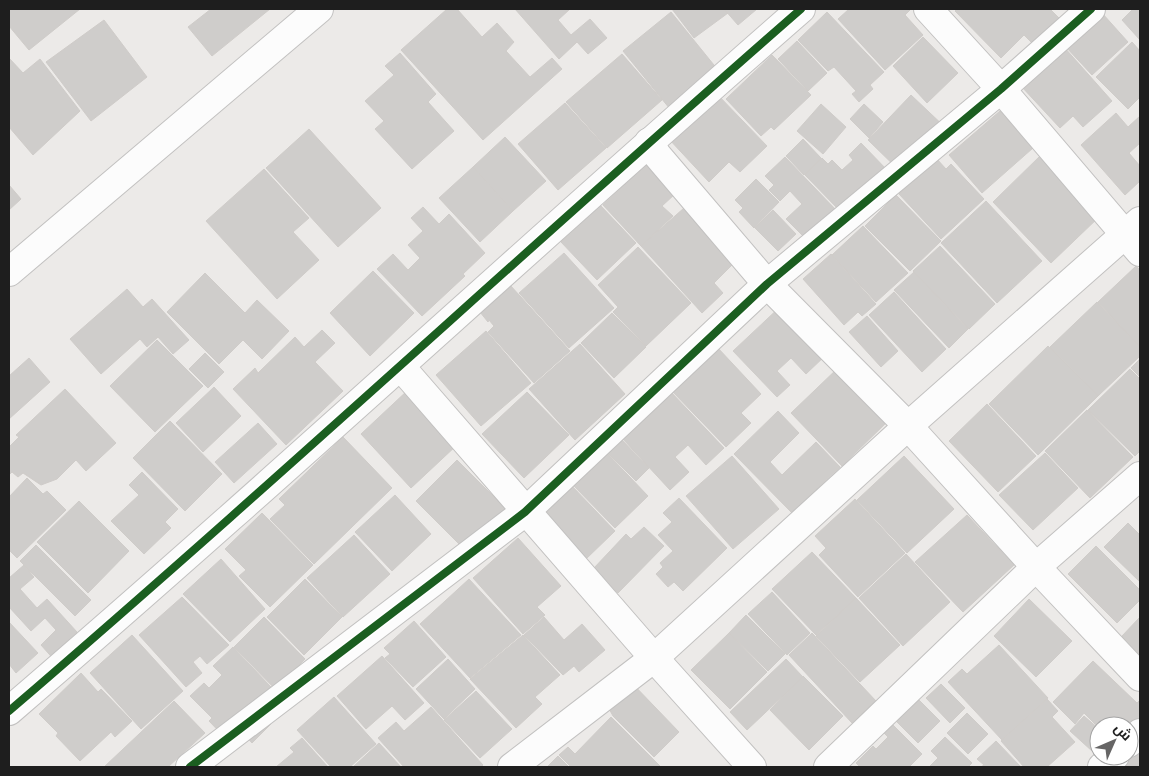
<svg xmlns="http://www.w3.org/2000/svg" width="1149" height="776" viewBox="0 0 1149 776" font-family="'Titillium Web',Cairo,sans-serif">
<rect width="100%" height="100%" fill="#eceae8"/>
<g fill="#cfcdcb" stroke="#cfccc9">
<polygon points="9,9 80,9 29,50 9,26"/>
<polygon points="211,9 270,9 212,56 188,27"/>
<polygon points="447,9 457,9 482,37 497,23 514,42 506,51 530,77 552,58 562,69 483,140 401,50"/>
<polygon points="515,9 570,9 558,20 571,35 590,19 607,38 588,54 577,42 559,59"/>
<polygon points="672,9 724,9 728,13 694,38"/>
<polygon points="724,9 757,9 738,25"/>
<polygon points="849,9 909,9 910,10 905,15 923,35 885,70 838,19"/>
<polygon points="957,9 1050,9 1063,22 1037,48 1024,35 1001,58 955,11"/>
<polygon points="1133,9 1140,9 1140,40 1122,20"/>
<polygon points="671,12 718,70 670,109 623,51"/>
<polygon points="827,12 884,72 870,85 873,89 859,102 852,94 856,91 834,67 828,71 798,40"/>
<polygon points="1102,13 1128,42 1092,75 1065,46"/>
<polygon points="104,20 147,77 91,121 46,62"/>
<polygon points="923,37 958,73 927,103 893,66"/>
<polygon points="797,41 827,73 808,91 778,59"/>
<polygon points="1132,42 1140,51 1140,97 1128,109 1096,77"/>
<polygon points="1064,47 1112,101 1083,127 1073,116 1060,128 1021,86"/>
<polygon points="400,53 436,94 428,102 454,131 412,169 375,129 384,121 365,101 394,75 385,66"/>
<polygon points="622,54 662,100 607,148 566,102"/>
<polygon points="772,55 811,95 774,130 771,127 761,136 726,99"/>
<polygon points="9,58 23,73 40,59 80,111 33,155 9,127"/>
<polygon points="716,93 767,146 740,172 729,162 709,182 668,138"/>
<polygon points="911,95 948,130 905,176 868,140"/>
<polygon points="565,103 606,148 558,190 518,144"/>
<polygon points="821,104 846,127 823,154 797,131"/>
<polygon points="864,104 883,122 869,138 850,119"/>
<polygon points="1000,111 1033,148 982,193 949,155"/>
<polygon points="1116,113 1128,127 1140,116 1140,143 1129,153 1140,166 1140,181 1125,195 1081,145"/>
<polygon points="309,129 381,208 338,247 266,168"/>
<polygon points="505,137 546,181 513,211 473,167"/>
<polygon points="803,139 821,158 804,175 786,156"/>
<polygon points="861,143 888,171 839,210 805,175 822,158 828,164 832,160 842,170 853,160 849,155"/>
<polygon points="1041,155 1100,216 1051,263 993,202"/>
<polygon points="785,157 837,211 807,240 786,219 802,204 790,191 780,201 769,190 774,185 765,176"/>
<polygon points="936,158 946,169 951,164 984,199 941,239 899,194"/>
<polygon points="647,163 675,194 662,206 673,216 641,246 603,205"/>
<polygon points="473,167 513,211 480,242 439,198"/>
<polygon points="264,169 309,218 293,232 319,260 277,299 206,221"/>
<polygon points="756,179 779,202 754,228 739,212 743,208 735,200"/>
<polygon points="9,185 21,199 9,210"/>
<polygon points="896,195 941,241 910,271 865,226"/>
<polygon points="986,201 1042,261 997,303 941,243"/>
<polygon points="600,205 636,243 597,280 561,242"/>
<polygon points="423,207 439,224 449,214 485,253 463,274 465,276 422,316 377,269 393,254 408,270 420,258 408,245 423,231 411,218"/>
<polygon points="684,208 736,261 714,283 723,293 702,313 641,246"/>
<polygon points="773,210 796,234 778,251 755,228"/>
<polygon points="863,226 908,273 876,302 832,255"/>
<polygon points="940,246 995,304 969,329 913,271"/>
<polygon points="638,247 691,303 646,346 613,312 618,307 598,285"/>
<polygon points="564,253 614,308 569,348 519,293"/>
<polygon points="831,254 876,304 862,316 858,312 844,325 803,279"/>
<polygon points="1136,266 1140,270 1140,347 1098,302"/>
<polygon points="373,271 414,313 370,356 330,313"/>
<polygon points="914,272 968,329 949,348 894,290"/>
<polygon points="205,273 245,313 257,300 289,331 262,359 243,340 219,364 167,312"/>
<polygon points="510,285 570,351 534,383 488,332 494,326 489,320 488,322 480,312"/>
<polygon points="127,289 143,307 152,299 189,340 173,354 158,337 147,347 140,339 101,374 70,339"/>
<polygon points="894,292 946,349 922,372 869,315"/>
<polygon points="1097,302 1140,347 1140,356 1098,396 1050,347"/>
<polygon points="782,305 827,354 806,374 791,358 777,371 790,385 777,397 733,351"/>
<polygon points="612,313 646,347 614,378 581,343"/>
<polygon points="867,316 898,351 881,367 849,332"/>
<polygon points="322,330 335,343 315,362 343,391 286,445 233,389 255,368 258,373 295,337 304,347"/>
<polygon points="486,331 531,383 481,426 436,375"/>
<polygon points="157,340 203,386 155,432 110,386"/>
<polygon points="580,344 625,394 575,440 529,389"/>
<polygon points="1048,346 1098,396 1038,455 989,404"/>
<polygon points="717,347 761,394 741,413 751,423 726,447 671,390"/>
<polygon points="205,353 224,372 208,388 189,369"/>
<polygon points="29,358 50,382 9,419 9,376"/>
<polygon points="1140,359 1140,377 1131,368"/>
<polygon points="839,367 890,419 842,466 791,413"/>
<polygon points="1130,369 1140,379 1140,451 1135,456 1088,410"/>
<polygon points="214,387 241,416 203,452 176,423"/>
<polygon points="65,389 116,443 86,471 76,460 57,479 41,485 23,473 18,477 12,472 9,475 9,447 19,437 16,435"/>
<polygon points="408,390 458,444 411,488 361,434"/>
<polygon points="670,391 724,448 706,465 688,445 675,457 689,472 670,490 621,437"/>
<polygon points="527,392 569,435 524,478 482,434"/>
<polygon points="987,404 1036,456 998,492 949,441"/>
<polygon points="1087,410 1133,457 1090,498 1045,451"/>
<polygon points="778,411 799,433 770,462 782,475 816,442 840,467 792,513 734,454"/>
<polygon points="170,421 222,474 185,511 133,458"/>
<polygon points="258,423 277,444 234,483 215,462"/>
<polygon points="343,437 392,488 314,564 270,519 285,505 279,499"/>
<polygon points="620,438 649,468 636,481 607,452"/>
<polygon points="606,452 648,496 615,528 572,484"/>
<polygon points="1045,453 1078,488 1033,530 999,495"/>
<polygon points="732,456 779,509 733,549 686,496"/>
<polygon points="904,456 954,509 907,553 857,500"/>
<polygon points="457,460 509,512 468,553 416,501"/>
<polygon points="142,472 178,509 165,522 171,528 144,554 111,521 139,495 129,485"/>
<polygon points="27,478 43,494 47,491 66,510 17,558 9,550 9,497"/>
<polygon points="571,485 615,531 586,559 542,513"/>
<polygon points="395,495 431,534 392,571 355,532"/>
<polygon points="679,498 727,548 683,591 674,582 668,587 656,574 663,567 660,563 673,551 658,535 672,522 663,513"/>
<polygon points="855,499 905,553 858,597 819,555 826,548 815,536"/>
<polygon points="79,501 129,551 88,593 37,542"/>
<polygon points="262,513 313,565 270,607 239,576 246,570 225,549"/>
<polygon points="967,515 1014,565 963,612 915,562"/>
<polygon points="1128,523 1140,535 1140,582 1104,547"/>
<polygon points="644,527 664,546 618,593 594,568 626,534 631,539"/>
<polygon points="354,535 390,574 343,617 307,578"/>
<polygon points="518,538 561,586 537,607 545,615 523,634 473,578"/>
<polygon points="36,545 91,600 75,616 20,561"/>
<polygon points="1096,546 1140,590 1140,600 1117,623 1068,574"/>
<polygon points="812,552 856,598 816,635 772,589"/>
<polygon points="906,554 950,602 903,646 859,598"/>
<polygon points="221,559 265,609 230,642 183,594"/>
<polygon points="24,565 34,577 20,589 37,608 47,599 77,632 66,642 72,649 57,663 41,645 56,630 45,618 31,631 9,607 9,578"/>
<polygon points="305,579 342,617 304,655 267,617"/>
<polygon points="469,579 521,635 470,678 420,624"/>
<polygon points="772,592 810,633 787,655 748,614"/>
<polygon points="182,597 229,645 207,664 200,656 193,662 202,673 186,687 139,635"/>
<polygon points="856,598 900,645 860,682 816,636"/>
<polygon points="1029,599 1072,641 1036,677 994,636"/>
<polygon points="746,615 785,654 768,671 729,633"/>
<polygon points="264,617 305,659 293,671 300,678 282,696 234,647"/>
<polygon points="544,617 564,640 582,624 605,650 579,672 574,666 563,675 524,635"/>
<polygon points="1140,617 1140,655 1122,636"/>
<polygon points="414,621 446,657 413,687 385,658 390,654 384,648"/>
<polygon points="9,622 38,653 16,673 9,664"/>
<polygon points="729,633 767,672 730,709 691,670"/>
<polygon points="812,633 876,701 852,723 789,655"/>
<polygon points="132,635 183,691 141,729 90,673"/>
<polygon points="523,635 560,675 535,697 542,704 516,728 470,679"/>
<polygon points="999,645 1048,698 1002,740 948,682 962,669 967,674"/>
<polygon points="233,647 271,687 263,695 264,716 271,724 252,743 245,735 233,746 209,721 212,718 190,696 204,683 209,688 222,675 213,666"/>
<polygon points="382,656 424,703 405,720 392,706 366,729 337,696"/>
<polygon points="448,659 475,689 444,719 416,689"/>
<polygon points="786,659 803,677 747,730 730,712"/>
<polygon points="1093,661 1137,703 1139,701 1140,702 1140,723 1129,726 1099,726 1099,728 1084,713 1075,724 1053,702"/>
<polygon points="81,673 98,692 101,689 132,721 115,737 111,732 80,761 56,736 58,733 39,714"/>
<polygon points="803,676 843,716 809,750 770,710"/>
<polygon points="629,680 679,732 654,757 613,716 606,703"/>
<polygon points="941,684 965,708 950,723 926,698"/>
<polygon points="476,691 512,729 480,758 444,720"/>
<polygon points="334,697 376,744 350,767 331,767 297,730"/>
<polygon points="918,699 940,721 918,743 896,721"/>
<polygon points="1047,699 1058,711 1052,717 1075,742 1047,767 1024,767 1001,741"/>
<polygon points="174,701 205,733 168,767 104,767"/>
<polygon points="431,707 483,765 481,767 404,767 378,738 396,722 404,731"/>
<polygon points="967,713 988,734 968,754 947,733"/>
<polygon points="1084,716 1099,729 1099,742 1092,751 1070,731"/>
<polygon points="611,717 661,767 571,767 559,755 568,747 575,754"/>
<polygon points="892,724 922,754 909,767 860,767 856,763 873,746 876,749 888,737 884,733"/>
<polygon points="945,737 972,763 968,767 929,767 938,758 931,751"/>
<polygon points="302,738 328,767 276,767 294,752 290,748"/>
<polygon points="996,741 1021,767 981,767 984,765 977,759"/>
<polygon points="379,743 401,767 353,767"/>
<polygon points="1140,747 1140,767 1125,767 1122,764"/>
<polygon points="558,756 569,767 547,767"/>
</g>
<g fill="none" stroke-linecap="round" stroke-linejoin="round">
<defs>
<g id="minor">
<polyline points="928,9 1001,89 1140,252"/>
<polyline points="649,142 657,155 767,284 908,426 1036,567 1140,677"/>
<polyline points="9,272 319,9"/>
<polyline points="401,367 654,658 752,767"/>
<path d="M9,711C277,481 535,241 801,9"/>
<polyline points="1129,743 1140,733"/>
<polyline points="190,767 525,512 767,284 1001,89 1091,9"/>
<polyline points="512,767 654,658 908,426 1140,221"/>
<polyline points="828,767 1036,567 1140,476"/>
<polyline points="1102,767 1115,756"/>
</g>
</defs>
<use href="#minor" stroke="#c2c1c0" stroke-width="30"/>
<use href="#minor" stroke="#fcfcfc" stroke-width="28"/>
<defs>
<g id="cycleway">
<path d="M9,711C277,481 535,241 801,9"/>
<polyline points="190,767 525,512 767,284 1001,89 1091,9"/>
</g>
</defs>
<use href="#cycleway" stroke="#fff" stroke-width="11"/>
<use href="#cycleway" stroke="#1b5e20" stroke-width="8"/>
</g>
<rect width="1149" height="776" fill="none" stroke="#1e1e1e" stroke-width="20"/>
<g transform="translate(1114 741) rotate(45)"><circle r="24" fill="#ffffff" stroke="#a5a5a5"/>
<path d="M0-4L9 19L0 12L-9 19Z" fill="#666565"/>
<text y="-8" font-size="14" font-weight="bold" text-anchor="middle" fill="#1e1e1e">ش</text>
</g>
</svg>
